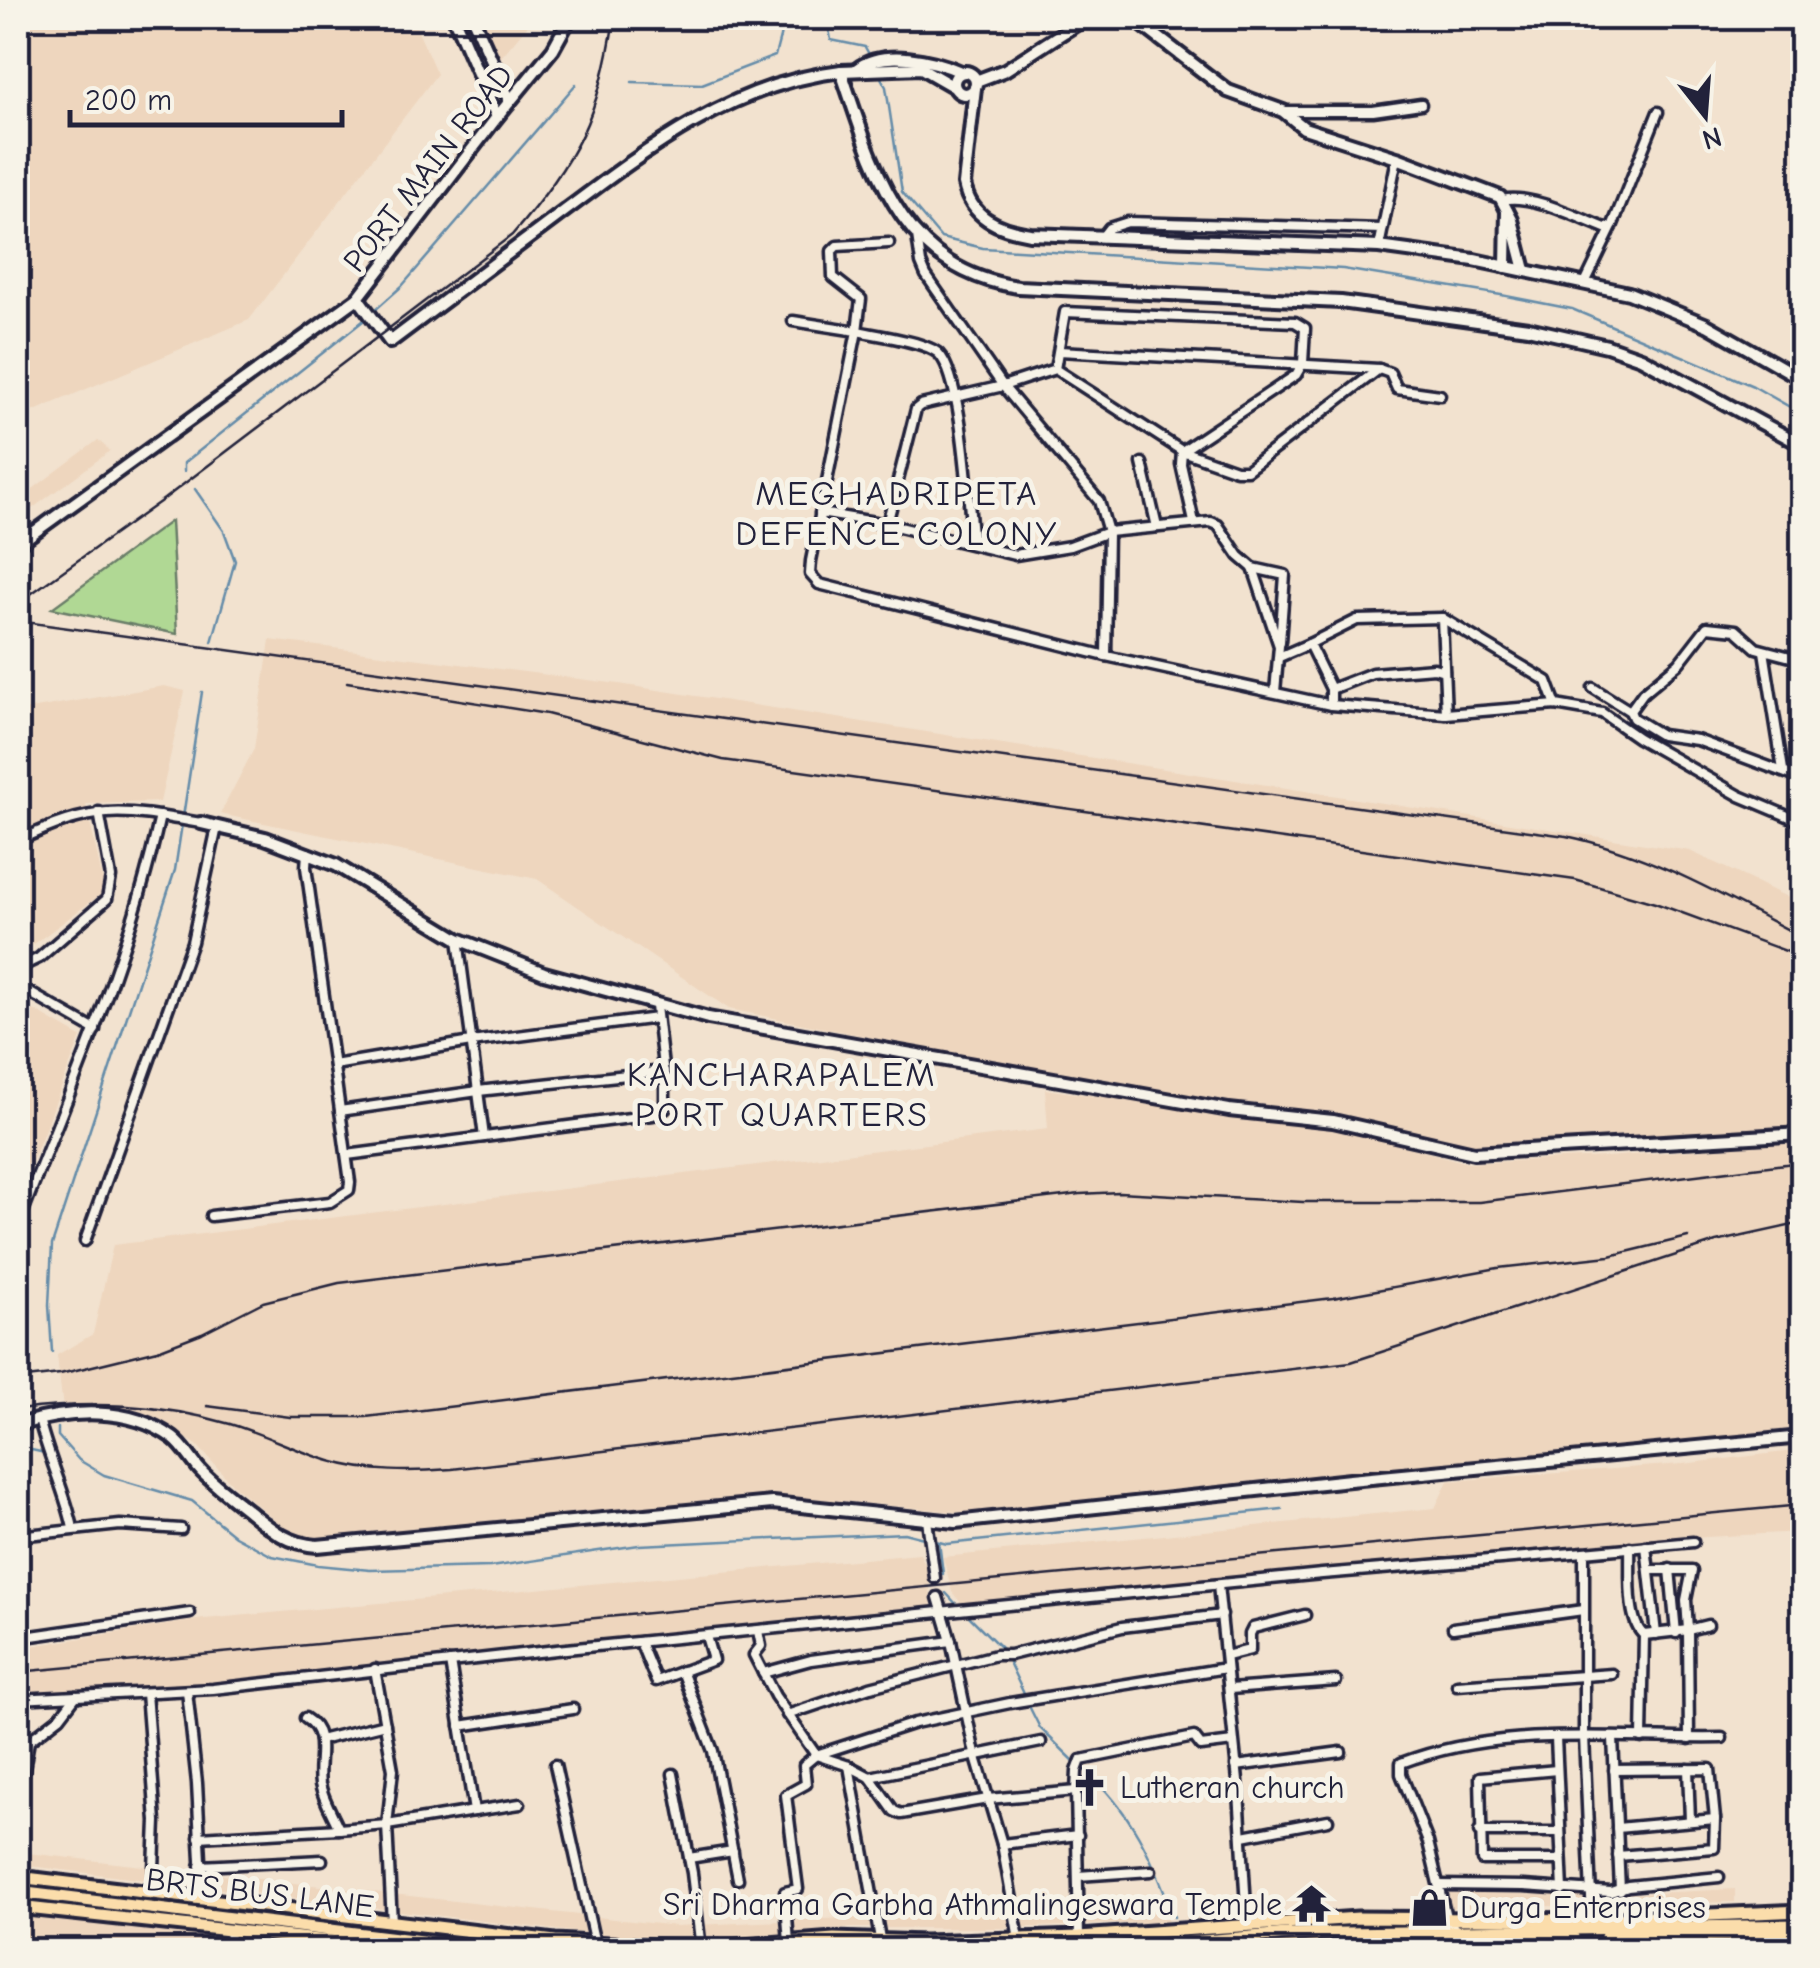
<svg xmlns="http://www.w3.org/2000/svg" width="1820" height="1968" viewBox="0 0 1820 1968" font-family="'Comic Neue',sans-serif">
<rect width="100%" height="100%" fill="#f2e2cf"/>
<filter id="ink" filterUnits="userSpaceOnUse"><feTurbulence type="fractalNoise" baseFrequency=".01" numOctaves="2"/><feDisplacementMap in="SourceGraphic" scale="20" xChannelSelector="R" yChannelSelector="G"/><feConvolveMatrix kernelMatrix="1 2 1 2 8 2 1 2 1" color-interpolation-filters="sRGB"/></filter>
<g filter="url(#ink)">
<g fill="#eed6be">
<polygon points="18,18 412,18 437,74 249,320 18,418"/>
<polygon points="477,18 534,18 496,63"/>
<polygon points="98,440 110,451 18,519 18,500"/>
<polygon points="270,640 619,684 1690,851 1802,904 1802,1128 1474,1148 1210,1105 729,1009 537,879 220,814 254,749"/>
<polygon points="164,686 185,691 160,802 86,804 105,891 18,956 18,711"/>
<polygon points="18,1001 81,1037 32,1162 18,1169"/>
<polygon points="1045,1089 1347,1131 1468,1163 1607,1157 1802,1141 1802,1429 966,1513 777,1495 313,1539 287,1530 233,1485 197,1445 171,1429 103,1410 63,1409 57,1355 93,1334 113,1245 1048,1129"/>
<polygon points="1802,1450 1802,1532 1706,1537 1322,1574 961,1603 952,1592 943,1557 1435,1508 1448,1481 1682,1464"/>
<polygon points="920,1554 928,1570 932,1607 206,1683 18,1692 18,1648 204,1619"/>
<polygon points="18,1852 676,1926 1163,1903 1168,1922 1013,1928 854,1928 697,1941 631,1939 30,1866 18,1864"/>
<polygon points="1735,1889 1735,1902 1451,1908 1447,1892 1593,1896"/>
<polygon points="18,1915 189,1932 344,1950 63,1950 18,1944"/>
</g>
<polygon fill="#b0d894" stroke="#697d68" stroke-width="2.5" points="171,521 177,634 52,608"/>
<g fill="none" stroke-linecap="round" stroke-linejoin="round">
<g stroke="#658ca9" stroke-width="2.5">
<polyline points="827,18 831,40 865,47 870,56"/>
<polyline points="878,72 886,87 902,192 941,238 983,248 1343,269 1501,295 1572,309 1753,386 1802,414"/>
<polyline points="632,82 702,84 775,56 785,18"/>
<polyline points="374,311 402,286 576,84"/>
<polyline points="184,471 184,463 368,317"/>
<polyline points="195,489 224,531 235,561 212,642"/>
<polyline points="183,817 202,692"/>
<polyline points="52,1352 49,1305 52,1245 175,870 182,824"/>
<polyline points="58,1428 58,1436 79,1460 104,1475 192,1501 235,1536 272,1556 318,1565 370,1570 490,1567 639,1545 904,1533 947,1544 1282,1509"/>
<polyline points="18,1447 45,1453"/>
<polyline points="939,1542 943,1574"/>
<polyline points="946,1593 958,1606"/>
<polyline points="964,1611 1004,1651"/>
<polyline points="1007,1658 1025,1696"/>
<polyline points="1028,1704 1040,1728 1076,1763"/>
<path d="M1082,1767C1132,1811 1152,1857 1174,1917"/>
</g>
<polyline stroke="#c8bcb1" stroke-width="8" stroke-dasharray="8 4" stroke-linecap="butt" points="935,1578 938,1597"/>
<defs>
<g id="street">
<polyline points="1283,111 1373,111 1421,104"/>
<path d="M1503,200C1530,193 1579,218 1605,228L1612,227L1658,112"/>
<polyline points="917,236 921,263 926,275 1003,386 1099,501 1108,532 1106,656"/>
<polyline points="1102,237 1109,228 1128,222 1382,229"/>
<path d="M889,243L837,246L832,251L833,277L861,299L857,331C876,335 927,342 939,354C963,379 968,505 973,543"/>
<polyline points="1379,247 1397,158"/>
<polyline points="1585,283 1612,227"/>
<polyline points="793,321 857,331 811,561 810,574 819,584 1106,656 1331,705 1446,714 1556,705 1602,713 1638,738 1740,796 1802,822"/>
<polyline points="1059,351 1379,369 1247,470 1236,470 1182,451 1181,464 1194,522"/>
<polyline points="1379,369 1390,373 1397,389 1440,395"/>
<polyline points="1142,463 1157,527"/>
<polyline points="820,513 887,524 1015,555 1070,546 1108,532 1211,522 1218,525 1239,556 1253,568 1279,646 1275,692"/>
<polyline points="887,524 916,409 921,405 1003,386 1055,369 1065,312 1295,322 1305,328 1303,363 1296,375 1182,451 1055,369"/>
<polyline points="1253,568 1285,575 1280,642"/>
<polyline points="1442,618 1446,714"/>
<polyline points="1764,651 1783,770"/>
<polyline points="1279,657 1309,644"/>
<polyline points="1802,660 1756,648 1736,630 1707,627 1679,663 1643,693 1630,711 1633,718 1661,735 1697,740 1802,779"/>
<polyline points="1593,688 1630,711"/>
<polyline points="1331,689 1372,673 1434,668 1444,671"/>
<polyline points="1331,705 1331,689 1309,644 1357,620 1442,618 1547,681 1556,705"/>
<path d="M18,841C95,804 120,809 201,823"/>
<polyline points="458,939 484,1137"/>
<polyline points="18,968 39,958 107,899 111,877 99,812"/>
<polyline points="18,986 95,1030"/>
<polyline points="334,1065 471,1042 657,1018"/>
<polyline points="340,1111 478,1091 664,1071"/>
<polyline points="347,1155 653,1115 665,1109 665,1084 656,1006"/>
<polyline points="211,1216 330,1202 349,1190 350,1182 306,867 307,853"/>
<path d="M18,1225C70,1089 129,958 160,816"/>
<polyline points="85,1241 192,942 217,827"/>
<polyline points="18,1344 20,1354"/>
<path d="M39,1419C48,1457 65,1491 73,1528"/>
<polyline points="927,1520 935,1578"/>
<polyline points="18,1536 120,1525 181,1529"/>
<polyline points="1646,1546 1656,1634"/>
<path d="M1630,1547C1631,1569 1626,1621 1644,1635L1642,1738"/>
<polyline points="1670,1569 1676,1633"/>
<polyline points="1649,1570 1692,1570 1686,1600 1688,1630 1708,1625"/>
<polyline points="1218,1585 1239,1791 1247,1924"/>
<polyline points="938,1597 951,1641 975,1754 1002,1844 1019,1939"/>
<polyline points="1453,1628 1583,1610"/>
<polyline points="758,1631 761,1646 754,1655 775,1696 816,1755 849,1766 882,1950"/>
<polyline points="1644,1635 1688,1630 1689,1739"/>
<polyline points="18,1638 190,1613"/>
<polyline points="640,1642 656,1681 713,1660 706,1636"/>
<polyline points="1226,1656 1250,1650 1250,1634 1253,1628 1305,1615"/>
<polyline points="682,1671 713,1751 738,1879"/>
<polyline points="763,1673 811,1660 951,1641"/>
<polyline points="1457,1685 1612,1674"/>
<polyline points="1230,1689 1336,1681"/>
<polyline points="187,1691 197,1783 203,1899"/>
<polyline points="146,1693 156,1821 153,1892"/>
<polyline points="18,1699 213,1689 556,1650 1322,1574 1584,1552"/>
<polyline points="787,1715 870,1687 996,1655 1010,1655 1122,1627 1222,1615"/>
<path d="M305,1718C330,1733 316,1761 320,1784C323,1799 333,1815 339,1829L387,1825L393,1770L375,1669"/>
<polyline points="460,1726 573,1709"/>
<polyline points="1556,1738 1563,1890"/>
<polyline points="1613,1738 1620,1890"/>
<polyline points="320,1740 385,1724"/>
<polyline points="555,1765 595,1944"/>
<polyline points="849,1766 870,1777 1041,1742"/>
<polyline points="1236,1766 1341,1752"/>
<polyline points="1688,1769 1690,1820"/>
<polyline points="1557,1770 1480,1777 1482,1860 1560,1860"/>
<polyline points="1614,1770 1710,1769 1715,1819 1714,1848 1618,1856"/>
<polyline points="673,1774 692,1873 701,1949"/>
<polyline points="870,1777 894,1811 901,1814 988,1799 1076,1791"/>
<polyline points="22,1780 29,1741 60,1717 76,1696"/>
<polyline points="474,1811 520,1804"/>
<polyline points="1617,1828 1715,1819"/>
<polyline points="1479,1832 1558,1832"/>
<polyline points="1243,1836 1328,1820"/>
<polyline points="199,1837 339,1829"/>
<polyline points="1002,1844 1078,1835"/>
<polyline points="689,1858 733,1851"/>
<polyline points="200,1866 322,1860"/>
<polyline points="1078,1876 1151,1871"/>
<polyline points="1439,1885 1524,1886 1611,1892 1628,1886 1719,1877"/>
<polyline points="1592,1920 1584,1736 1584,1552 1693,1542"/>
<polyline points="392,1923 387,1825 474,1811 450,1662"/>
<polyline points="229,1930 231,1950"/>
<path d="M1458,1933L1446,1917L1428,1842L1401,1774V1763C1502,1724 1615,1740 1722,1738"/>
<polyline points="1079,1937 1076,1791 1077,1771 1081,1760 1194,1737 1201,1746 1233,1742"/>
<polyline points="789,1942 785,1892 798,1889 786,1795 806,1784 804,1765 816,1755 915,1723 1010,1703 1226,1668"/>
</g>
<g id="secondary">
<polyline points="454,18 497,117"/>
<polyline points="473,18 510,101"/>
<polyline points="1133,18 1228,91 1283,111 1304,128 1397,158 1500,197 1512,220 1525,270"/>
<path d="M857,69C883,48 934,60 961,72"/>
<polyline points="841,71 921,68 954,87"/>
<circle cx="965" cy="83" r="11"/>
<polyline points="976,81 1005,70 1086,18"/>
<path d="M975,88L964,184C971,218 998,229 1030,234L1379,247L1474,260L1629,293L1707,325L1802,379"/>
<polyline points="1506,267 1507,211"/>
<polyline points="358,298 497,117 553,49 570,18"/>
<path d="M18,544L358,298L390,342C445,301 499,260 554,219C642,153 729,84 841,71C874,168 899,269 1018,287L1341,302L1528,328L1607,346L1641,358L1802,445"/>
<polyline points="201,823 265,838 336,865 458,939 544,973 708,1018 1229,1110 1333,1121 1474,1153 1802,1134"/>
<path d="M18,1425C68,1410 128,1405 173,1438C185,1447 192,1462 203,1473C217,1487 234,1499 250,1512C272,1530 288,1544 317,1546L772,1503L955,1522L1350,1480L1802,1437"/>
</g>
<g id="primary">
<polyline points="18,1877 555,1941 701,1949 834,1939 925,1942 1079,1937 1358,1918 1592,1920 1802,1911"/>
<polyline points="18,1892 495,1950"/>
<polyline points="18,1907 410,1950"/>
<polyline points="1606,1937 1802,1934"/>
<polyline points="1098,1950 1287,1934 1802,1925"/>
<polyline points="1238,1950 1573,1937"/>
</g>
</defs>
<use href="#street" stroke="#22223b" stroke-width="15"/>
<use href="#secondary" stroke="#22223b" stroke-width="18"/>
<use href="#primary" stroke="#22223b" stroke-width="19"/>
<use href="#street" stroke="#f7f3e8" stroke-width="8"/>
<use href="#secondary" stroke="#f7f3e8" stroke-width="10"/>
<use href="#primary" stroke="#fbddab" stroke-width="11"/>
<g stroke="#22223b" stroke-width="2.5">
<path d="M18,603L164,499L512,235C576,161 600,115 614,18"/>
<path d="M18,621L1566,836C1652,854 1725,897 1802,937"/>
<polyline points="347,682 547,714 723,760 1575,880 1655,903 1802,957"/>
<polyline points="18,1379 60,1374 158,1350 202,1333 263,1302 339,1283 1080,1194 1119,1192 1303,1202 1479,1202 1802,1162"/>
<polyline points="207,1406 290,1417 366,1417 1333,1298 1498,1268 1610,1256 1688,1237"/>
<path d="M18,1410C91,1401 158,1403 230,1424C264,1434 296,1451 330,1461C370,1473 412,1472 452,1469L1351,1362L1716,1242L1802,1223"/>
<polyline points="18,1672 1802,1505"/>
</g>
</g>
</g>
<defs>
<symbol id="church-bare" viewBox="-9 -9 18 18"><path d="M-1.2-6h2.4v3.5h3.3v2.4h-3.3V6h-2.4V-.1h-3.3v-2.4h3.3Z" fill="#22223b" stroke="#f7f3e8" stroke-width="2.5" paint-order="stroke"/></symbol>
<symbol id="temple-bare" viewBox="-9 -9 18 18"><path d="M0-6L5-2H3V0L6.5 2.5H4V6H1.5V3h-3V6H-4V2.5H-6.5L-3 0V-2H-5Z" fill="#22223b" stroke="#f7f3e8" stroke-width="2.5" paint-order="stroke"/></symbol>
<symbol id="shop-bare" viewBox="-9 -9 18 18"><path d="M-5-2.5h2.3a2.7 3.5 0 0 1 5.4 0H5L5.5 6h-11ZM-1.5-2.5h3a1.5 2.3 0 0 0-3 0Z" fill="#22223b" stroke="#f7f3e8" stroke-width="2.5" paint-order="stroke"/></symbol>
</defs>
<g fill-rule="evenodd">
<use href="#church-bare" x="1062" y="1760" width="55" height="55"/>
<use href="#temple-bare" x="1284" y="1876" width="55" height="55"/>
<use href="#shop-bare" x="1402" y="1880" width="55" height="55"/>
</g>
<g text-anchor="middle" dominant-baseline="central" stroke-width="10" stroke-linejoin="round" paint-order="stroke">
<g font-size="32" fill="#22223b" stroke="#f7f3e8">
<text transform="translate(428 168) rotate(-52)">PORT MAIN ROAD</text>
<text transform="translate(260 1893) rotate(7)">BRTS BUS LANE</text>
</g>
<g font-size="32" fill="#22223b" stroke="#f7f3e8" text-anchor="start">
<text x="1120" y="1787">Lutheran church</text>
<text x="1282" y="1904" text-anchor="end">Sri Dharma Garbha Athmalingeswara Temple</text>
<text x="1460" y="1907">Durga Enterprises</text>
</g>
<g font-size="35" letter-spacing="2.5" fill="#22223b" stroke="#f7f3e8">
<text x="897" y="493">MEGHADRIPETA<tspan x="897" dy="40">DEFENCE COLONY</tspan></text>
<text x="782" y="1074">KANCHARAPALEM<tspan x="782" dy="40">PORT QUARTERS</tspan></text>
</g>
</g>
<rect width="1820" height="1968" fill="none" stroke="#f7f3e8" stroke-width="60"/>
<rect x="30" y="30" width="1760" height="1908" fill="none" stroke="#22223b" stroke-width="4" filter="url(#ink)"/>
<g transform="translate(1705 115) rotate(163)" stroke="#f7f3e8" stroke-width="8" paint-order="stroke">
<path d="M0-8L18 38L0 25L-18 38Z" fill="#22223b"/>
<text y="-15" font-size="28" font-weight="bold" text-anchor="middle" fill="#22223b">N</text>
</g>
<path d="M70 110v15h272v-15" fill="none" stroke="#22223b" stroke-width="5"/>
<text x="85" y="110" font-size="30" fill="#22223b" stroke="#f7f3e8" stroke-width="8" paint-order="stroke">200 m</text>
</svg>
